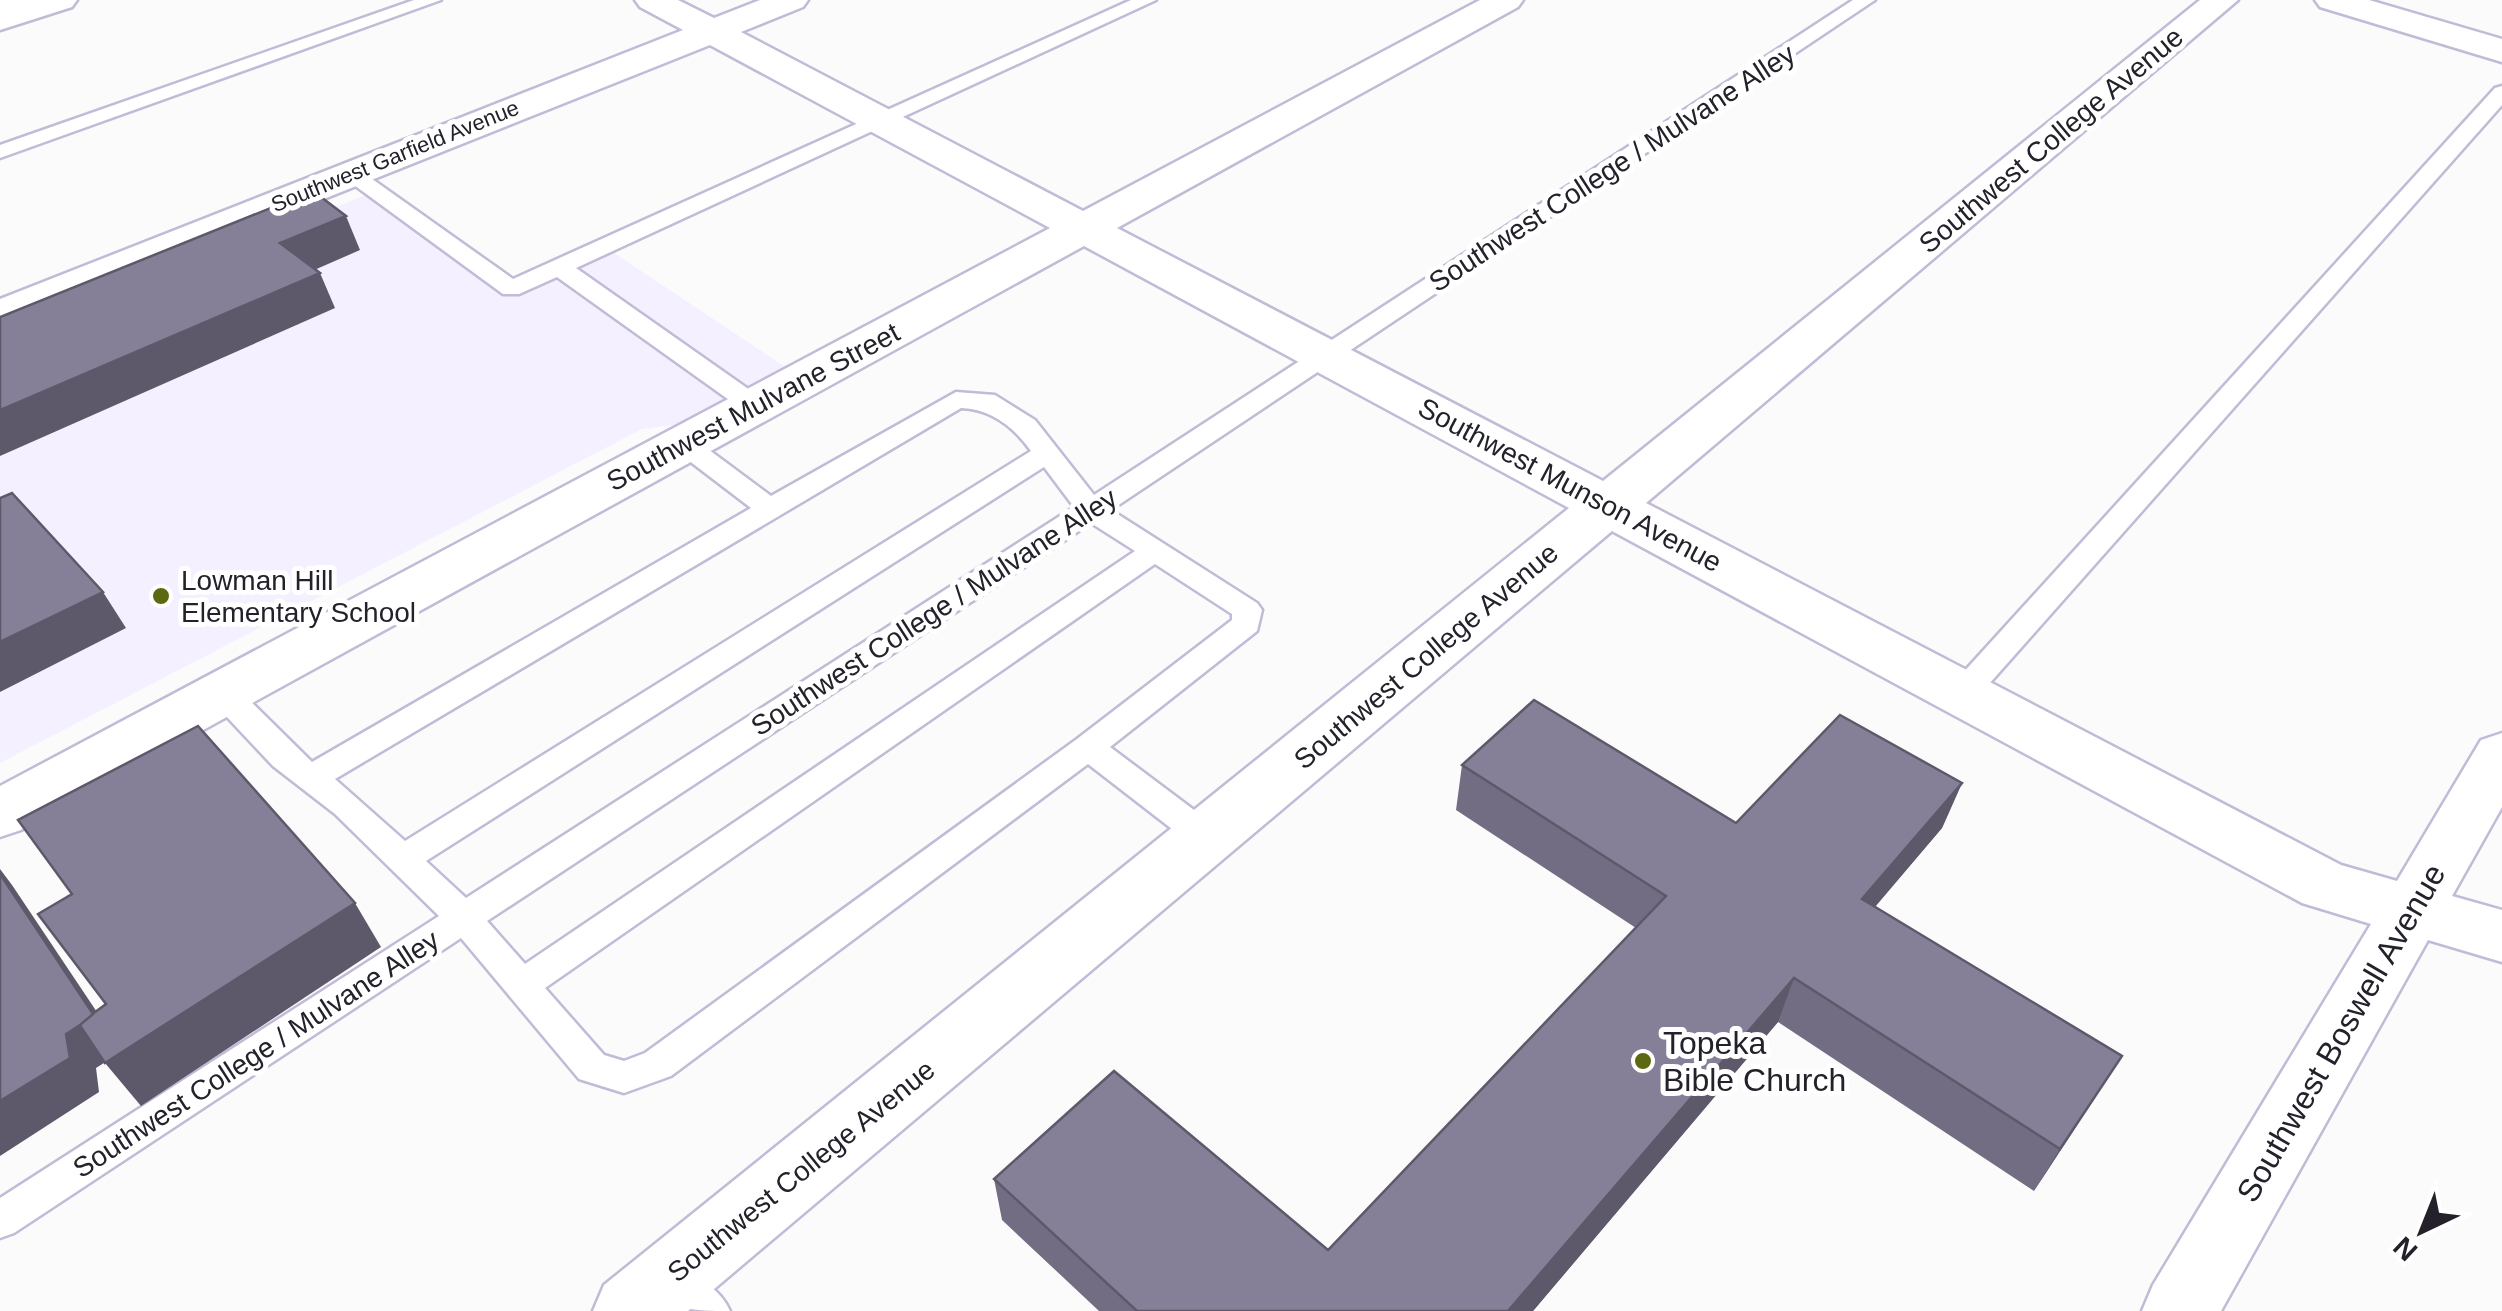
<svg xmlns="http://www.w3.org/2000/svg" width="2502" height="1311" viewBox="0 0 2502 1311" font-family="Helvetica,sans-serif">
<rect width="100%" height="100%" fill="#fbfbfb"/>
<polygon fill="#f4f0ff" points="385,187 519,282 599,243 787,368 698,416 674,425 642,429 0,763 0,344"/>
<g fill="none" stroke-linecap="round" stroke-linejoin="round">
<defs>
<g id="service">
<polygon points="414,0 441,0 0,158 0,145"/>
<polygon points="1131,0 1156,0 576,268 764,400 768,406 764,412 746,412 557,277 519,294 503,294 339,174 350,167 358,169 513,279"/>
<path d="M1853,0H1875L1111,510L1257,603L1262,610L1257,631L1110,747L1218,828L1223,837L1218,846L1206,850L1194,846L1088,764L671,1076L624,1093L579,1079L461,938L14,1233L0,1238V1198L439,916L335,814L273,766L212,701L208,693L212,685L223,682L234,685L312,762L751,508L675,450L671,444L684,436L693,438L771,496L956,392L995,395L1035,420L1094,495ZM961,408C991,409 1014,427 1031,451L405,841L335,779ZM1044,467L1074,507L466,898L426,861ZM1091,523L1135,551L525,964L487,921ZM1155,564L1232,614V620L1077,739L645,1053L624,1061L604,1055L545,988Z"/>
<polygon points="2502,86 2502,105 1973,702 1962,705 1951,702 1947,694 1951,686 2495,88"/>
<path d="M668,1261C691,1270 720,1288 730,1311C694,1311 664,1311 648,1280L654,1266Z"/>
</g>
<g id="minor">
<polygon points="24,0 77,0 72,7 0,30 0,8"/>
<polygon points="635,0 678,0 714,18 760,0 808,0 803,7 741,32 1083,211 1480,0 1523,0 1518,7 1117,228 1603,481 2200,0 2238,0 1646,503 2341,865 2397,881 2481,740 2502,733 2502,807 2452,896 2502,910 2502,962 2428,940 2221,1311 2142,1311 2153,1285 2371,924 2302,903 1612,531 688,1311 593,1311 604,1285 1569,508 1084,246 21,830 0,837 0,786 1050,228 710,45 0,328 0,299 683,30 640,7"/>
</g>
<g id="secondary">
<polygon points="0,0 51,0 46,7 0,17"/>
<polygon points="2315,0 2369,0 2502,39 2502,62 2320,7"/>
</g>
</defs>
<use href="#service" stroke="#c2bad6" stroke-width="5"/>
<use href="#minor" stroke="#c2bad6" stroke-width="5"/>
<use href="#secondary" stroke="#c2bad6" stroke-width="5"/>
<use href="#service" fill="#fff" fill-rule="evenodd"/>
<use href="#minor" fill="#fff" fill-rule="evenodd"/>
<use href="#secondary" fill="#fff" fill-rule="evenodd"/>
</g>
<polygon fill="#736d83" points="1462,765 1736,823 1962,783 1942,828 1875,907 2122,1056 2034,1191 1778,1022 1533,1311 1099,1311 1002,1220 994,1179 1328,1250 1636,928 1456,810"/>
<g fill="#5e596a">
<polygon points="346,216 360,250 296,278 280,243"/>
<polygon points="320,273 335,308 0,456 0,410"/>
<polygon points="103,592 126,628 0,692 0,642"/>
<polygon points="1962,783 1942,828 1844,943 1862,899"/>
<polygon points="0,869 12,885 123,1051 96,1068 99,1092 0,1156"/>
<polygon points="355,903 381,947 141,1106 105,1063"/>
<polygon points="1794,978 1778,1022 1533,1311 1508,1311"/>
<polygon points="2122,1056 2094,1099 2034,1191 2060,1149"/>
</g>
<g fill="#867f98" stroke="#5e596a" stroke-width="2.5">
<polygon points="313,191 346,216 280,243 320,273 0,410 0,317"/>
<polygon points="12,493 103,592 0,642 0,498"/>
<polygon points="1534,700 1736,823 1840,715 1962,783 1862,899 2122,1056 2060,1149 1794,978 1508,1311 1137,1311 994,1179 1114,1071 1328,1250 1666,896 1462,765"/>
<polygon points="198,726 355,903 105,1063 79,1024 106,1004 38,914 72,894 18,820"/>
<polygon points="0,874 93,1014 80,1025 66,1034 70,1058 0,1101"/>
</g>
<g fill="#5c6911" stroke="#fff" stroke-width="4">
<circle cx="161" cy="596" r="10"/>
<circle cx="1643" cy="1061" r="10"/>
</g>
<g text-anchor="middle" dominant-baseline="central" stroke-width="10" stroke-linejoin="round" paint-order="stroke">
<g font-size="22" fill="#24212b" stroke="#fff">
<text transform="translate(395 156) rotate(-22)">Southwest Garfield Avenue</text>
</g>
<g font-size="28" fill="#24212b" stroke="#fff">
<text transform="translate(2051 140) rotate(-40)">Southwest College Avenue</text>
<text transform="translate(1612 168) rotate(-33)">Southwest College / Mulvane Alley</text>
<text transform="translate(753 407) rotate(-28)">Southwest Mulvane Street</text>
<text transform="translate(1570 485) rotate(28)">Southwest Munson Avenue</text>
<text transform="translate(934 612) rotate(-33)">Southwest College / Mulvane Alley</text>
<text transform="translate(1426 656) rotate(-40)">Southwest College Avenue</text>
<text transform="translate(256 1054) rotate(-33)">Southwest College / Mulvane Alley</text>
<text transform="translate(801 1171) rotate(-39)">Southwest College Avenue</text>
</g>
<g font-size="28" fill="#24212b" stroke="#fff" text-anchor="start">
<text x="181" y="580">Lowman Hill<tspan x="181" dy="32">Elementary School</tspan></text>
</g>
<g font-size="32" fill="#24212b" stroke="#fff">
<text transform="translate(2341 1033) rotate(-60)">Southwest Boswell Avenue</text>
</g>
<g font-size="32" fill="#24212b" stroke="#fff" text-anchor="start">
<text x="1663" y="1043">Topeka<tspan x="1663" dy="37">Bible Church</tspan></text>
</g>
</g>
<g transform="translate(2422 1231) rotate(223)" stroke="#ffffff" stroke-width="8" paint-order="stroke">
<path d="M0-8L18 38L0 25L-18 38Z" fill="#24212b"/>
<text y="-15" font-size="28" font-weight="bold" text-anchor="middle" fill="#24212b">N</text>
</g>
</svg>
